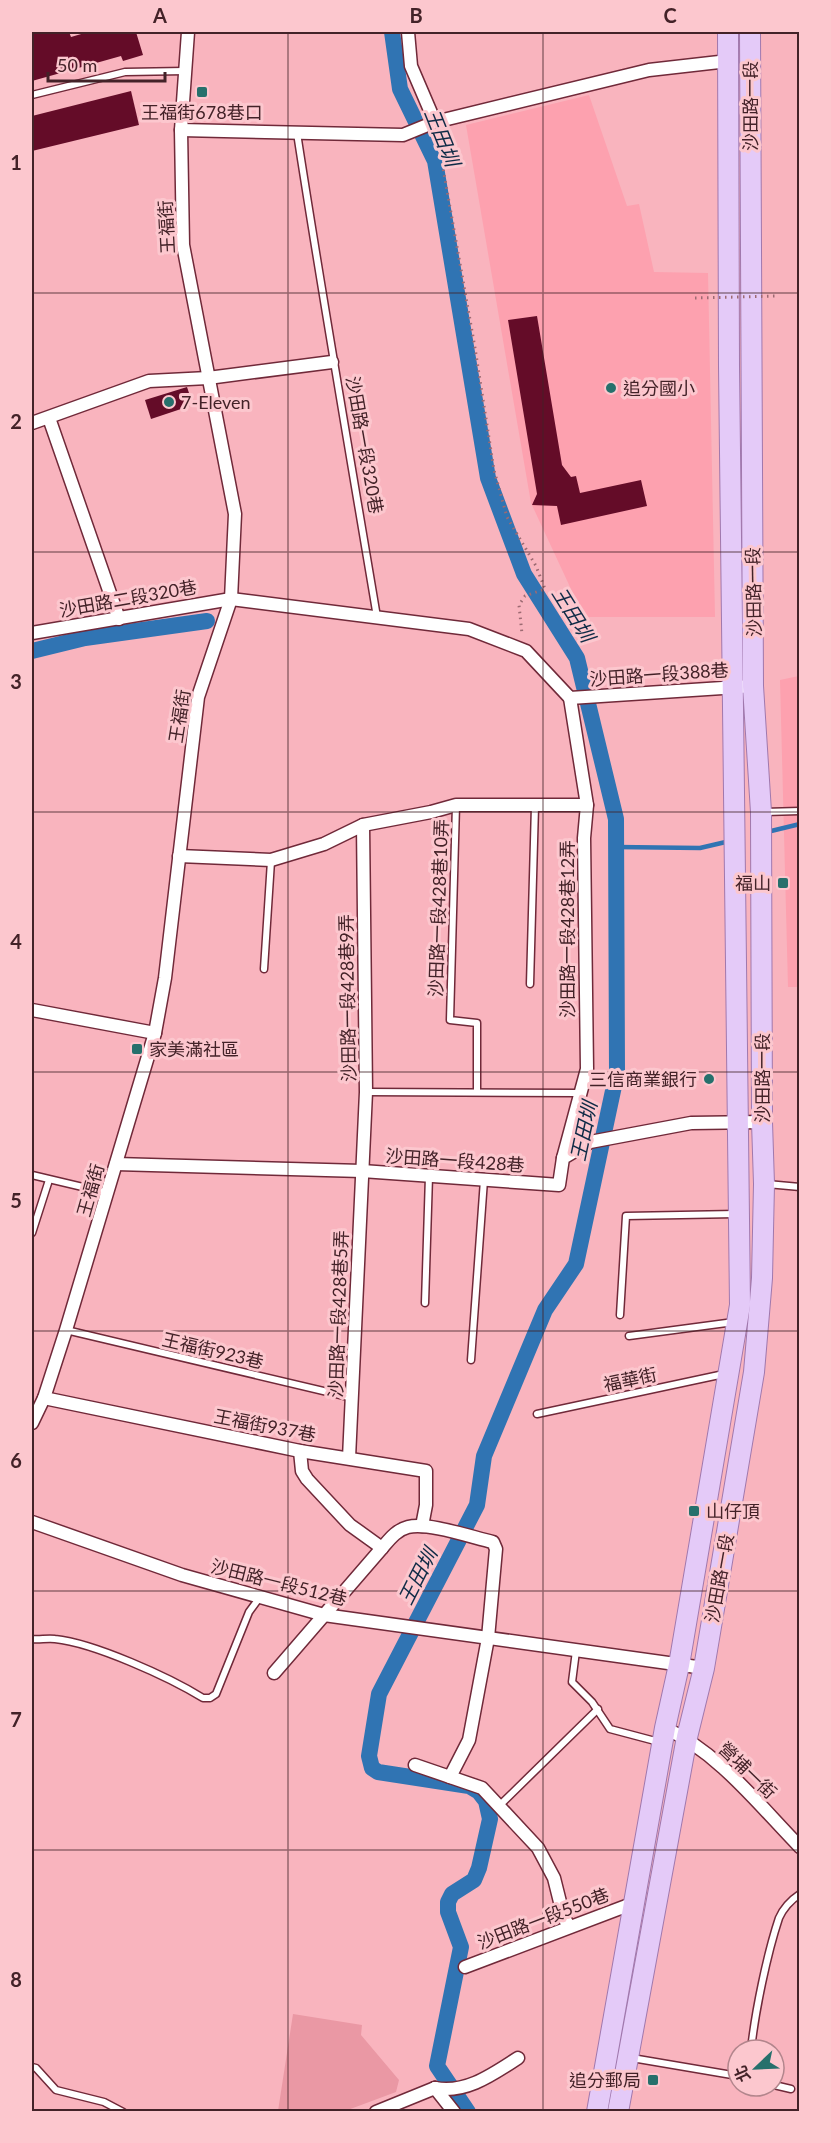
<svg xmlns="http://www.w3.org/2000/svg" width="831" height="2143" viewBox="0 0 831 2143" font-family="Lato,'Noto Sans TC',sans-serif">
<rect width="100%" height="100%" fill="#f9b4be"/>
<g fill="#fda1af">
<polygon points="589,95 627,206 639,204 654,272 708,273 715,617 584,617 531,503 466,125"/>
<polygon points="799,676 799,987 788,987 780,680"/>
</g>
<polygon fill="#ea98a4" points="293,2014 362,2025 361,2035 399,2080 396,2092 345,2111 278,2111"/>
<g fill="none" stroke-linecap="round" stroke-linejoin="round">
<g stroke="#3074b3" stroke-width="4.5">
<polyline points="767,832 800,824"/>
<polyline points="616,847 700,848 730,841"/>
</g>
<g stroke="#3074b3" stroke-width="16">
<polyline points="392,32 400,89 435,161 488,478 524,574 577,658 616,819 617,1072 576,1264 545,1310 484,1456 477,1505 379,1694 369,1756 372,1768 378,1772 469,1786 479,1792 486,1801 490,1819 479,1868 474,1880 452,1894 448,1902 448,1912 461,1947 437,2066 468,2112"/>
<polyline points="32,651 85,638 207,621"/>
</g>
</g>
<g fill="#640c28">
<polygon points="32,32 69,32 71,37 88,32 136,32 143,55 123,61 121,56 32,81"/>
<polygon points="131,91 139,125 32,151 32,116"/>
<polygon points="537,316 562,465 571,477 576,476 580,493 641,480 647,506 561,525 557,506 532,505 537,494 508,320"/>
<polygon points="187,387 193,405 151,419 145,400"/>
</g>
<g fill="none" stroke-linecap="round" stroke-linejoin="round">
<defs>
<g id="service">
<polyline points="32,95 125,72 185,71"/>
<path d="M297,133C322,295 350,456 377,617"/>
<polyline points="456,805 450,1020 477,1023 477,1091"/>
<polyline points="764,812 800,811"/>
<polyline points="264,969 271,861"/>
<polyline points="530,984 535,806"/>
<polyline points="366,1092 580,1093"/>
<polyline points="32,1175 108,1193"/>
<polyline points="767,1184 800,1187"/>
<polyline points="32,1233 49,1180"/>
<polyline points="425,1303 429,1176"/>
<polyline points="620,1315 626,1216 736,1214"/>
<polyline points="66,1330 353,1398"/>
<polyline points="629,1336 734,1322"/>
<polyline points="471,1360 484,1180"/>
<polyline points="537,1414 724,1374"/>
<path d="M32,1639C39,1640 47,1638 55,1639C94,1643 169,1677 203,1698H210L216,1694L249,1612L260,1597"/>
<polyline points="576,1651 572,1682 592,1702 610,1729 659,1742"/>
<polyline points="499,1806 598,1709"/>
<path d="M751,2050C755,2012 767,1954 779,1918C783,1909 791,1900 800,1894"/>
<polyline points="632,2058 738,2076"/>
<polyline points="32,2067 36,2068 56,2090 104,2102 123,2112"/>
<polyline points="774,2085 791,2089"/>
</g>
<g id="minor">
<polyline points="408,32 411,66 435,122"/>
<polyline points="181,130 403,135 435,122 649,70 728,61"/>
<polyline points="49,418 119,619"/>
<polyline points="32,423 149,381 208,378 332,362"/>
<polyline points="32,633 231,599 469,629 526,651 570,698 753,686"/>
<polyline points="179,856 271,860 324,844 363,825 431,812 456,805 587,805"/>
<polyline points="32,1010 155,1033"/>
<polyline points="563,1158 587,1069 584,838 587,805 570,698"/>
<polyline points="116,1164 362,1171 559,1185 563,1158 590,1142 691,1123 762,1122"/>
<polyline points="44,1398 300,1451 426,1471 426,1505 422,1526"/>
<polyline points="32,1423 44,1398 66,1330 155,1033 165,978 198,697 231,599 235,514 183,245 181,130 188,32"/>
<polyline points="349,1458 366,1092 363,825"/>
<polyline points="32,1522 182,1575 324,1615 704,1668"/>
<path d="M382,1548C389,1540 396,1530 408,1527C428,1522 471,1537 493,1542L496,1549L488,1638L469,1740L450,1777L415,1765"/>
<polyline points="274,1673 382,1548 350,1525 307,1479 302,1471 300,1451"/>
<path d="M665,1728C718,1752 759,1805 800,1847"/>
<polyline points="450,1777 482,1788 538,1848 554,1878 564,1918 569,1926"/>
<polyline points="465,1967 634,1903"/>
<path d="M435,2088C466,2094 493,2074 518,2058"/>
<polyline points="435,2088 454,2112"/>
<polyline points="376,2112 435,2088"/>
</g>
<g id="primary">
<polyline points="597,2112 665,1728 679,1665 740,1305 729,366 728,32"/>
<polyline points="618,2112 687,1737 704,1668 754,1372 762,1278 764,1184 762,1122 761,812 753,686 750,32"/>
</g>
</defs>
<use href="#service" stroke="#702939" stroke-width="9"/>
<use href="#minor" stroke="#702939" stroke-width="15"/>
<use href="#primary" stroke="#a078ad" stroke-width="22"/>
<polyline stroke="#9d6a72" stroke-width="3" stroke-dasharray="1.5 4.5" stroke-linecap="butt" points="437,134 475,348 494,470 507,517 536,566 545,589 525,596 519,605 522,634"/>
<use href="#service" stroke="#fff" stroke-width="6"/>
<use href="#minor" stroke="#fff" stroke-width="12"/>
<use href="#primary" stroke="#e4caf8" stroke-width="20"/>
<polyline stroke="#9d6a72" stroke-width="3" stroke-dasharray="1.5 4.5" stroke-linecap="butt" points="695,298 778,296"/>
</g>
<path fill="none" stroke="#432228" stroke-width="1.5" stroke-opacity="0.55" d="M288,32V2112M543,32V2112M32,293H800M32,552H800M32,812H800M32,1072H800M32,1331H800M32,1591H800M32,1850H800"/>
<g fill="#26706c" stroke="#fcc7ce" stroke-width="2">
<rect x="196" y="86" width="12" height="12" rx="3"/>
<circle cx="611" cy="388" r="6"/>
<circle cx="169" cy="402" r="6"/>
<rect x="777" y="877" width="12" height="12" rx="3"/>
<rect x="131" y="1043" width="12" height="12" rx="3"/>
<circle cx="709" cy="1079" r="6"/>
<rect x="688" y="1505" width="12" height="12" rx="3"/>
<rect x="647" y="2074" width="12" height="12" rx="3"/>
</g>
<g text-anchor="middle" dominant-baseline="central" stroke-width="6" stroke-linejoin="round" paint-order="stroke">
<g font-size="18" fill="#432228" stroke="#fcc7ce">
<text transform="translate(750 106) rotate(-90)">沙田路一段</text>
<text transform="translate(166 227) rotate(-93)">王福街</text>
<text transform="translate(365 445) rotate(80)">沙田路一段320巷</text>
<text transform="translate(753 592) rotate(-91)">沙田路一段</text>
<text transform="translate(128 598) rotate(-10)">沙田路二段320巷</text>
<text transform="translate(659 674) rotate(-4)">沙田路一段388巷</text>
<text transform="translate(179 716) rotate(-81)">王福街</text>
<text transform="translate(438 908) rotate(-88)">沙田路一段428巷10弄</text>
<text transform="translate(567 929) rotate(-90)">沙田路一段428巷12弄</text>
<text transform="translate(347 998) rotate(-91)">沙田路一段428巷9弄</text>
<text transform="translate(762 1078) rotate(-90)">沙田路一段</text>
<text transform="translate(455 1160) rotate(4)">沙田路一段428巷</text>
<text transform="translate(90 1190) rotate(-74)">王福街</text>
<text transform="translate(338 1314) rotate(-88)">沙田路一段428巷5弄</text>
<text transform="translate(213 1350) rotate(13)">王福街923巷</text>
<text transform="translate(630 1379) rotate(-12)">福華街</text>
<text transform="translate(265 1425) rotate(11)">王福街937巷</text>
<text transform="translate(719 1578) rotate(-80)">沙田路一段</text>
<text transform="translate(279 1582) rotate(14)">沙田路一段512巷</text>
<text transform="translate(748 1770) rotate(44)">營埔一街</text>
<text transform="translate(543 1918) rotate(-21)">沙田路一段550巷</text>
</g>
<g font-size="18" fill="#432228" stroke="#fcc7ce" text-anchor="start">
<text x="202" y="112" text-anchor="middle">王福街678巷口</text>
<text x="623" y="388">追分國小</text>
<text x="181" y="402">7-Eleven</text>
<text x="771" y="883" text-anchor="end">福山</text>
<text x="149" y="1049">家美滿社區</text>
<text x="697" y="1079" text-anchor="end">三信商業銀行</text>
<text x="706" y="1511">山仔頂</text>
<text x="641" y="2080" text-anchor="end">追分郵局</text>
</g>
<g font-size="20" font-style="italic" fill="#0f2b46" stroke="#fcc7ce">
<text transform="translate(443 137) rotate(68)">王田圳</text>
<text transform="translate(574 614) rotate(58)">王田圳</text>
<text transform="translate(583 1131) rotate(-78)">王田圳</text>
<text transform="translate(417 1576) rotate(-63)">王田圳</text>
</g>
</g>
<rect width="831" height="2143" fill="none" stroke="#fcc7ce" stroke-width="66"/>
<g transform="translate(756 2068) rotate(247)"><circle r="28" fill="#fcc7ce" stroke="#b2858c" stroke-width="1.5"/>
<path d="M0-4.5L10 22L0 15L-10 22Z" fill="#26706c"/>
<text y="-9" font-size="16" font-weight="bold" text-anchor="middle" fill="#432228">北</text>
</g>
<path d="M48 72v9h117v-9" fill="none" stroke="#432228" stroke-width="3"/>
<text x="57" y="72" font-size="18" fill="#432228" stroke="#fcc7ce" stroke-width="4.5" paint-order="stroke">50 m</text>
<rect x="33" y="33" width="765" height="2077" fill="none" stroke="#432228" stroke-width="2"/>
<g font-size="20" text-anchor="middle" font-weight="bold" fill="#432228">
<text x="160" y="23">A</text>
<text x="416" y="23">B</text>
<text x="670" y="23">C</text>
<text x="16" y="170">1</text>
<text x="16" y="429">2</text>
<text x="16" y="689">3</text>
<text x="16" y="949">4</text>
<text x="16" y="1208">5</text>
<text x="16" y="1468">6</text>
<text x="16" y="1727">7</text>
<text x="16" y="1987">8</text>
</g>
</svg>
